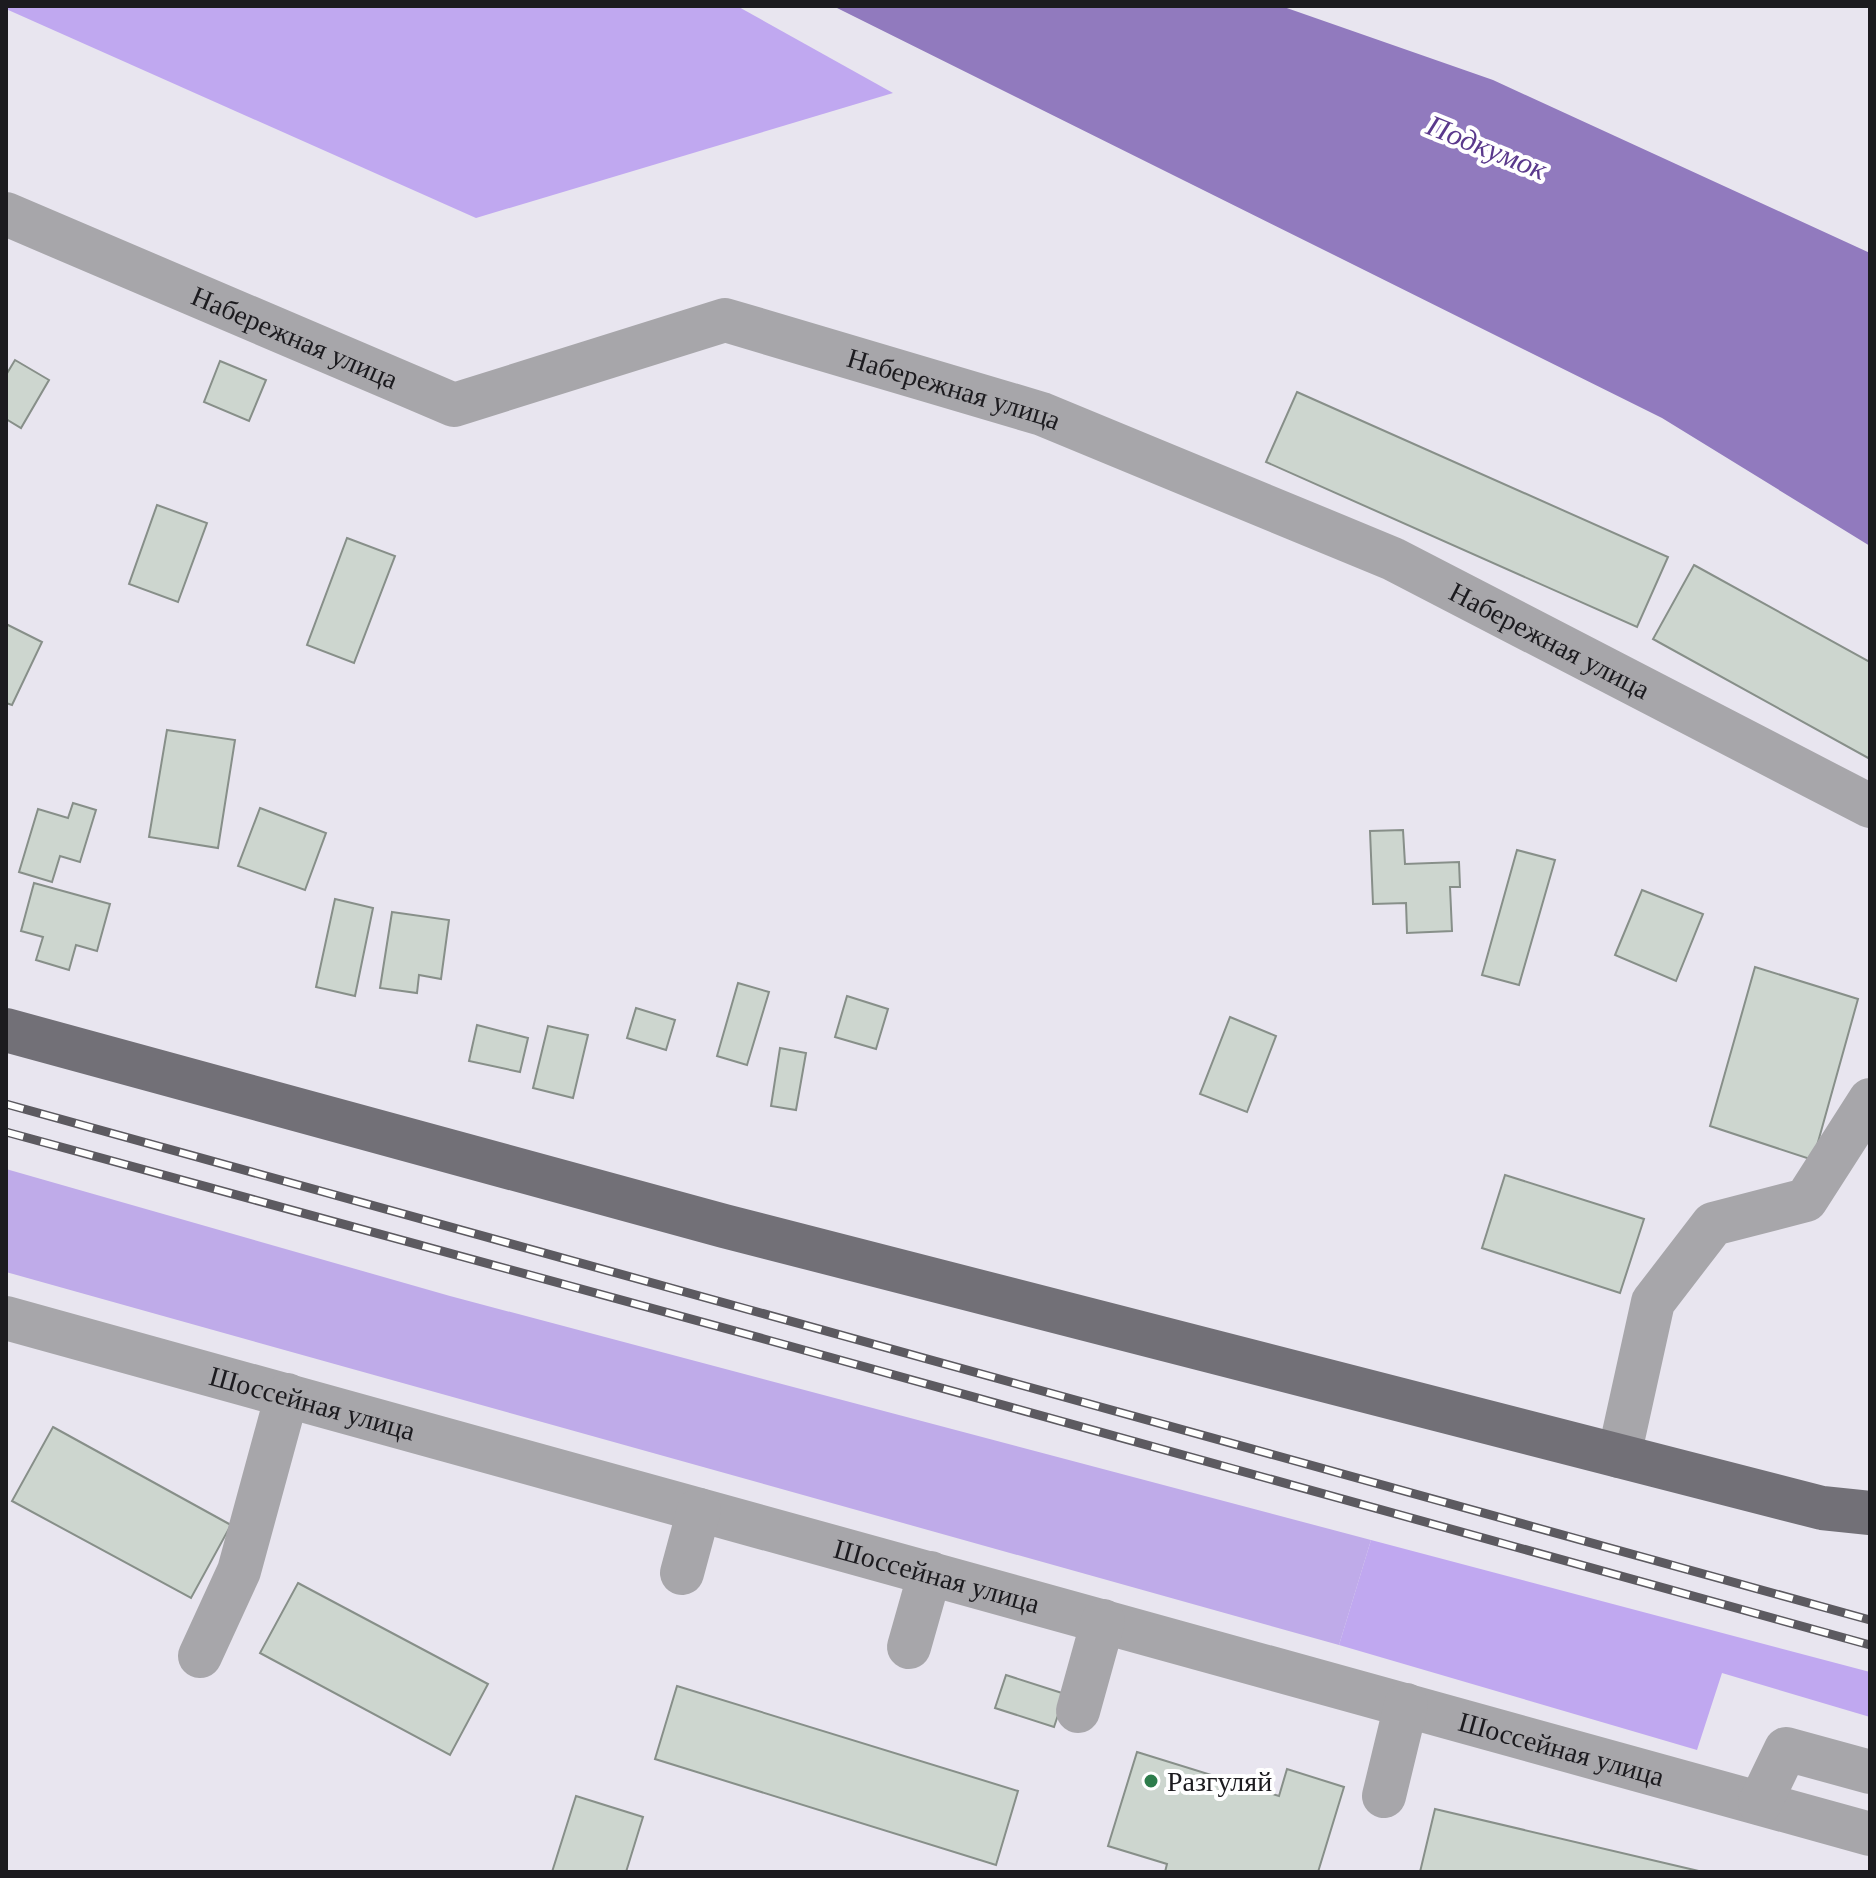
<svg xmlns="http://www.w3.org/2000/svg" width="1876" height="1878" viewBox="0 0 1876 1878" font-family="'Times New Roman',serif">
<rect width="100%" height="100%" fill="#e8e5ef"/>
<polygon fill="#bfabe9" points="6,1169 450,1296 1371,1540 1339,1645 6,1272"/>
<g fill="#c0a8f0">
<polygon points="6,6 737,6 893,93 476,218 6,9"/>
<polygon points="1371,1540 1870,1672 1870,1717 1722,1673 1697,1750 1339,1645"/>
</g>
<polygon fill="#917abe" points="833,6 1281,6 1493,80 1870,253 1870,546 1662,418"/>
<g fill="#cdd6cf" stroke="#878f89" stroke-width="2">
<polygon points="15,360 49,380 21,428 6,419 6,375"/>
<polygon points="220,361 266,380 249,421 204,402"/>
<polygon points="1297,392 1668,557 1637,627 1266,462"/>
<polygon points="157,505 207,523 178,602 129,584"/>
<polygon points="347,538 395,556 354,663 307,645"/>
<polygon points="1694,565 1870,662 1870,759 1653,639"/>
<polygon points="6,624 42,642 12,705 6,703"/>
<polygon points="167,730 235,740 218,848 149,837"/>
<polygon points="73,803 96,810 80,862 60,856 52,882 19,872 38,809 68,818"/>
<polygon points="260,808 326,833 305,890 238,866"/>
<polygon points="1403,830 1405,864 1459,862 1460,887 1450,887 1452,931 1407,933 1406,903 1373,904 1370,831"/>
<polygon points="1517,850 1555,860 1519,985 1482,975"/>
<polygon points="34,883 110,904 97,951 76,945 69,970 36,960 43,937 21,931"/>
<polygon points="1642,890 1703,914 1676,981 1615,955"/>
<polygon points="335,899 373,908 355,996 316,987"/>
<polygon points="392,912 449,920 441,979 419,975 417,993 380,988"/>
<polygon points="1755,967 1858,999 1813,1160 1710,1126"/>
<polygon points="738,983 769,992 747,1065 717,1056"/>
<polygon points="847,996 888,1009 876,1049 835,1037"/>
<polygon points="636,1008 675,1020 666,1050 627,1038"/>
<polygon points="1230,1017 1276,1036 1247,1112 1200,1094"/>
<polygon points="477,1025 528,1038 520,1072 469,1061"/>
<polygon points="548,1026 588,1035 573,1098 533,1088"/>
<polygon points="780,1048 806,1053 796,1110 771,1106"/>
<polygon points="1505,1175 1644,1219 1620,1293 1482,1248"/>
<polygon points="53,1427 231,1525 191,1598 12,1501"/>
<polygon points="298,1583 488,1684 450,1755 260,1653"/>
<polygon points="1006,1675 1065,1694 1054,1727 995,1708"/>
<polygon points="677,1686 1018,1791 996,1865 655,1759"/>
<polygon points="1137,1752 1279,1796 1287,1769 1344,1787 1318,1872 1165,1872 1167,1864 1108,1846"/>
<polygon points="576,1796 643,1817 626,1872 552,1872"/>
<polygon points="1435,1809 1703,1872 1420,1872"/>
</g>
<g fill="none" stroke-linecap="round" stroke-linejoin="round">
<g stroke="#a7a6aa" stroke-width="44">
<path id="s1" d="M6,214L454,405L725,320L1042,414L1393,559L1870,806"/>
<path id="s2" d="M6,1318L1870,1834"/>
<polyline points="1619,1456 1653,1302 1713,1224 1806,1200 1870,1100"/>
<polyline points="682,1573 699,1510"/>
<polyline points="909,1647 930,1573"/>
<polyline points="200,1656 239,1571 287,1395"/>
<polyline points="1078,1711 1103,1621"/>
<polyline points="1384,1796 1406,1705"/>
<polyline points="1760,1803 1786,1749 1870,1772"/>
</g>
<polyline stroke="#727077" stroke-width="44" points="6,1030 724,1226 1822,1508 1870,1513"/>
<defs>
<g id="rail">
<polyline points="6,1104 1870,1620"/>
<polyline points="6,1132 764,1339 1870,1645"/>
</g>
</defs>
<use href="#rail" stroke="#5c5a60" stroke-width="9"/>
<use href="#rail" stroke="#fff" stroke-width="6" stroke-dasharray="18" stroke-linecap="butt"/>
</g>
<circle fill="#2d7c4b" stroke="#fff" stroke-width="3" cx="1151" cy="1781" r="8"/>
<g text-anchor="middle" dominant-baseline="central" stroke-width="8" stroke-linejoin="round" paint-order="stroke">
<g font-size="28" fill="#1c1b1f" stroke="#fff">
<text stroke="none"><textPath href="#s1" startOffset="314">Набережная улица</textPath></text>
<text stroke="none"><textPath href="#s1" startOffset="1010">Набережная улица</textPath></text>
<text stroke="none"><textPath href="#s1" startOffset="1658">Набережная улица</textPath></text>
<text stroke="none"><textPath href="#s2" startOffset="318">Шоссейная улица</textPath></text>
<text stroke="none"><textPath href="#s2" startOffset="966">Шоссейная улица</textPath></text>
<text stroke="none"><textPath href="#s2" startOffset="1614">Шоссейная улица</textPath></text>
</g>
<g font-size="28" fill="#1c1b1f" stroke="#fff" text-anchor="start">
<text x="1167" y="1781">Разгуляй</text>
</g>
<g font-size="30" font-style="italic" fill="#5a398c" stroke="#fff">
<text transform="translate(1487 147) rotate(22)">Подкумок</text>
</g>
</g>
<rect width="1876" height="1878" fill="none" stroke="#1c1b1f" stroke-width="16"/>
</svg>
